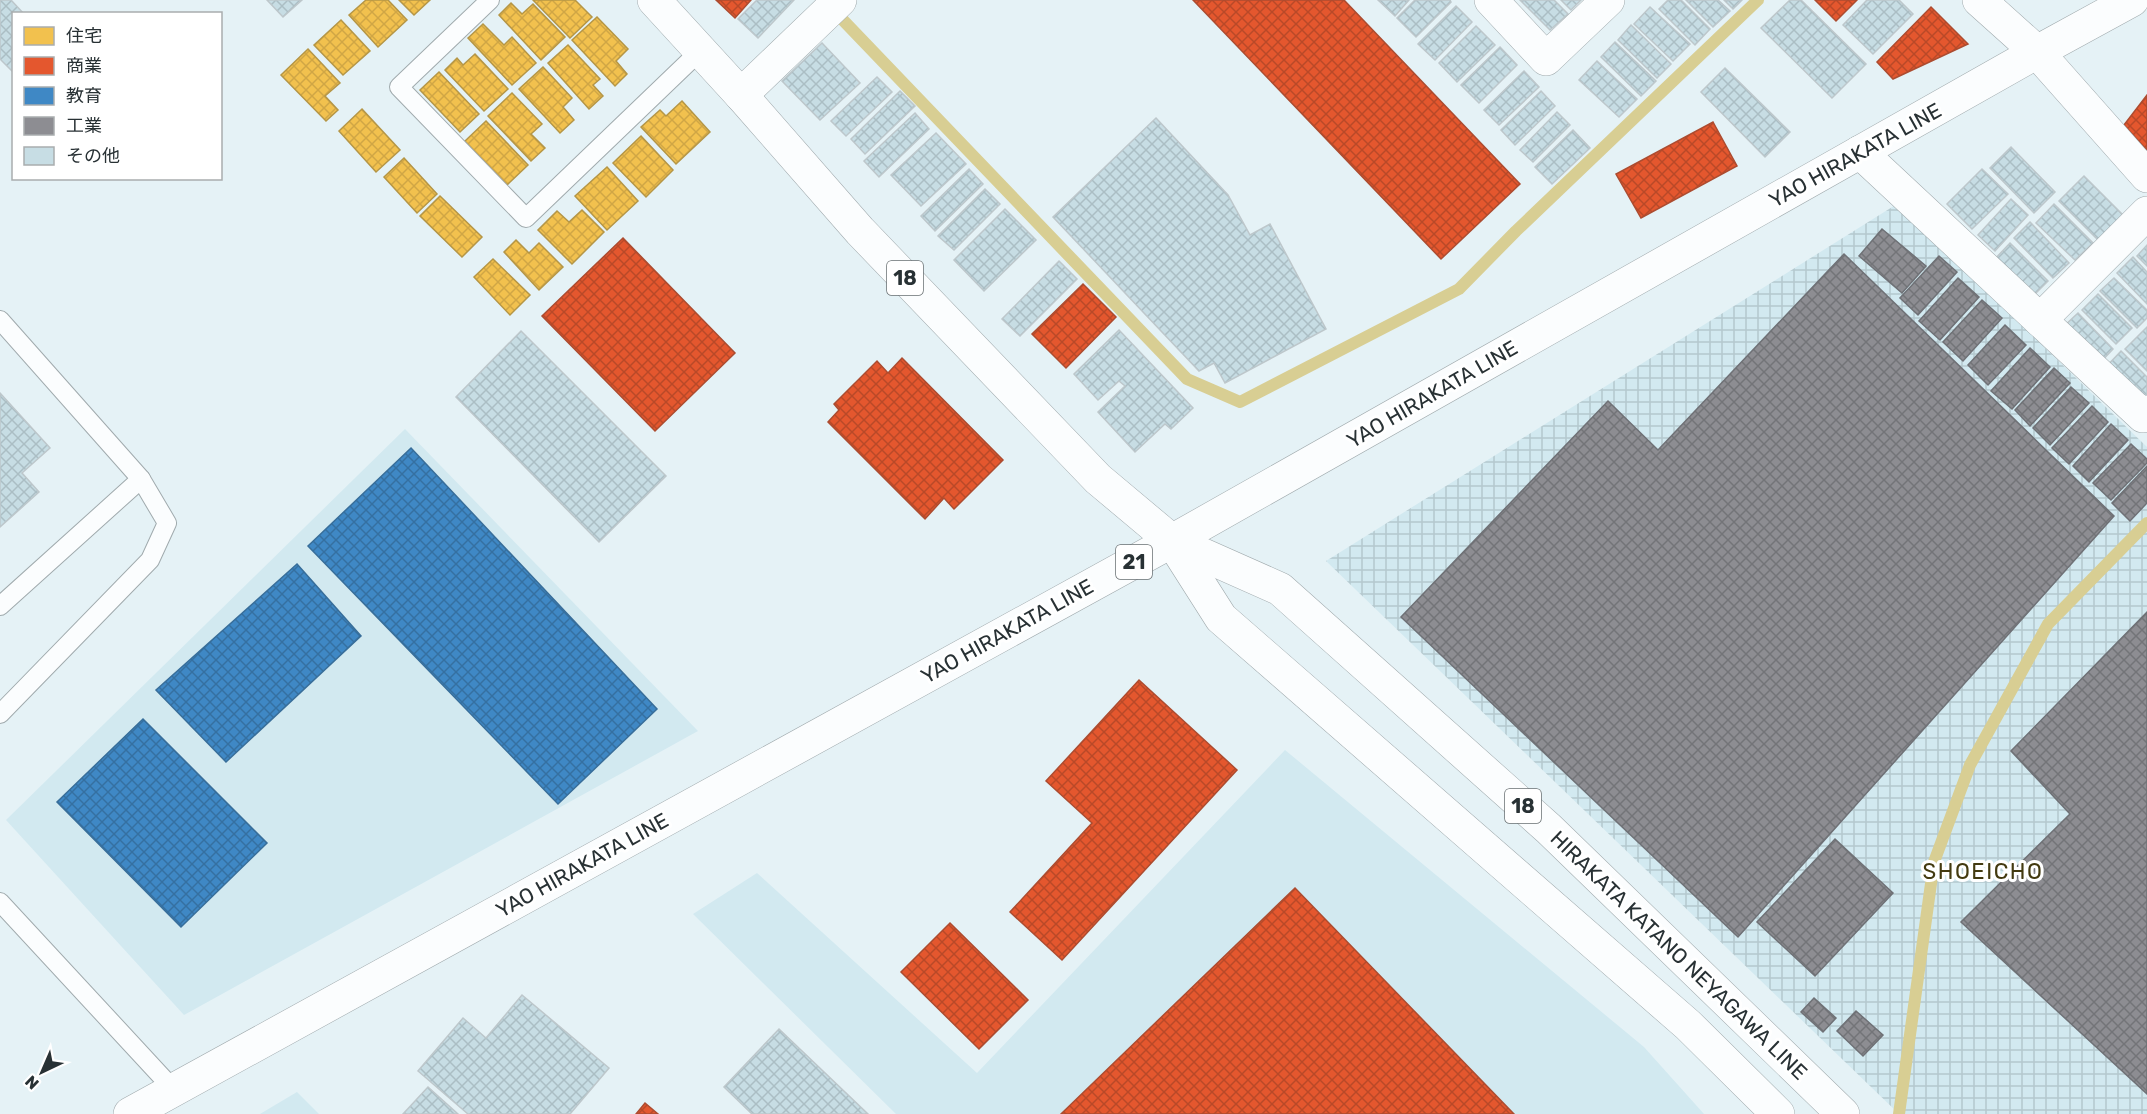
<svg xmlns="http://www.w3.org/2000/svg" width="2147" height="1114" viewBox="0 0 2147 1114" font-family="Rubik,'Noto Sans JP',sans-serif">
<defs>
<pattern id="industrial-grid" width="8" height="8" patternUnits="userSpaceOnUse" patternTransform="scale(1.5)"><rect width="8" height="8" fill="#d2e9f0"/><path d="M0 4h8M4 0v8" fill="none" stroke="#b4c8ce"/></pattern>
<pattern id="homes-cross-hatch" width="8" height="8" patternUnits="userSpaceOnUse" patternTransform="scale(1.5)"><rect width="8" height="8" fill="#f2c14e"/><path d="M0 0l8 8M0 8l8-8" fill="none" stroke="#d0a645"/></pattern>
<pattern id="shops-cross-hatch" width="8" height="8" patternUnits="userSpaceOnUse" patternTransform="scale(1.5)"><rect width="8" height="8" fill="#e4572e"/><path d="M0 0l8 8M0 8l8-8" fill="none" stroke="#b94928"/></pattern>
<pattern id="schools-cross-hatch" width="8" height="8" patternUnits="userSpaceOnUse" patternTransform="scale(1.5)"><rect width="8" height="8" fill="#3f88c5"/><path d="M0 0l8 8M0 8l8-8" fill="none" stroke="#3570a1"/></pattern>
<pattern id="industry-cross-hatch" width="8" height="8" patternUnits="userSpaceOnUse" patternTransform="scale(1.5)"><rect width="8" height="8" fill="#8d8d92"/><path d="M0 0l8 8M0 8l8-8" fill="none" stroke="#737478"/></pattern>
<pattern id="building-cross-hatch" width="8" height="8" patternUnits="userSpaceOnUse" patternTransform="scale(1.5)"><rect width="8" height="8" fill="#c7dde4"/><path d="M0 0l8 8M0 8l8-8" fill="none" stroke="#abbec4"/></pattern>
</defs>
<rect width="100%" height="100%" fill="#e5f2f6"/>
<g fill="#d2e9f0">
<polygon points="405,429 698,731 184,1015 6,820"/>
<polygon points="1285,750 1644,1047 1704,1114 896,1114 693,914 757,873 977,1073"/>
<polygon points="297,1092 319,1114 260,1114"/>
</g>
<polygon fill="url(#industrial-grid)" points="1897,204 2147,447 2147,1114 1899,1114 1326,561"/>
<g fill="url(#homes-cross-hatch)" stroke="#b59646" stroke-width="1.5">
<polygon points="366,0 388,0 407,20 378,47 349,15"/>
<polygon points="399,0 430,0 414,15"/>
<polygon points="533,0 575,0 592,17 570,38"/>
<polygon points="511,3 522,14 533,4 565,37 541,60 499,15"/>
<polygon points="597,17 628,49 616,61 627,74 615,86 572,40"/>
<polygon points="341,20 370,51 343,75 314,45"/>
<polygon points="483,24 504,45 512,37 536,63 512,85 468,38"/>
<polygon points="568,45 600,79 593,85 603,96 589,109 548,63"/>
<polygon points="308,49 340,83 325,96 338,110 326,121 281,75"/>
<polygon points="475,54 508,89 484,111 445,70 457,58 463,65"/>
<polygon points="543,67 572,98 563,107 574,120 560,133 519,89"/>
<polygon points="439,72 479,114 460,132 420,90"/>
<polygon points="512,93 542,124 531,134 545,148 531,161 488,116"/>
<polygon points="682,101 710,132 676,164 641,127 660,110 666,116"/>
<polygon points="362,109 400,150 376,172 339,131"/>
<polygon points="486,121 528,165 507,185 464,142"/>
<polygon points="641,136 673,170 646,197 613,163"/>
<polygon points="404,158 437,194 417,213 384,177"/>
<polygon points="607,167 638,201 607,230 575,196"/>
<polygon points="440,196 482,237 462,257 420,216"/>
<polygon points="582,210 604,232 572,264 538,230 557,211 569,222"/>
<polygon points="516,240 529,253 539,243 563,267 539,290 504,252"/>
<polygon points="493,259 530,295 510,315 474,277"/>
</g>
<g fill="url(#shops-cross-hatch)" stroke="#ac4c30" stroke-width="1.5">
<polygon points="716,0 751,0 735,18"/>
<polygon points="1193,0 1344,0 1520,184 1441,259"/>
<polygon points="1815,0 1857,0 1836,21"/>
<polygon points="1931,7 1968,44 1893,79 1877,62"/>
<polygon points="2147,95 2147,150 2124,125"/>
<polygon points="1713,122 1737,166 1641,218 1616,174"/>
<polygon points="623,238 735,353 655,431 542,316"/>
<polygon points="1083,284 1116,317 1066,368 1032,334"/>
<polygon points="902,358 1003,460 954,509 944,498 925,519 828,422 839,410 834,404 877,361 888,373"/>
<polygon points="1139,680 1237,770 1062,960 1010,912 1092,823 1046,781"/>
<polygon points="1295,888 1514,1114 1061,1114"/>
<polygon points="950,923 1028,1000 979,1049 901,972"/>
<polygon points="645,1103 658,1114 636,1114"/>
</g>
<g fill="url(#schools-cross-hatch)" stroke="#386e9a" stroke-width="1.5">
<polygon points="411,448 657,709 558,804 308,546"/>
<polygon points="297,564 361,636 226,762 156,690"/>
<polygon points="143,719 267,843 181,927 57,802"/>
</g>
<g fill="url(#industry-cross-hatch)" stroke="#6f7176" stroke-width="1.5">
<polygon points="1882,229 1926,266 1902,293 1859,256"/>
<polygon points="1844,254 2114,516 1738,937 1401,617 1608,401 1658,450"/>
<polygon points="1939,256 1957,272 1918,315 1900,298"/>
<polygon points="1958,278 1979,297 1940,340 1919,321"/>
<polygon points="1982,300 2002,318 1963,361 1943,342"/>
<polygon points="2005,325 2026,345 1988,385 1968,365"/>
<polygon points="2030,348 2050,367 2012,409 1991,391"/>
<polygon points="2054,368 2070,383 2030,426 2015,410"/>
<polygon points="2071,387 2089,403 2050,445 2033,428"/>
<polygon points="2092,406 2108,422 2069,464 2052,448"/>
<polygon points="2111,424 2128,440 2089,482 2073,466"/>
<polygon points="2131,444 2147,459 2147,463 2111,500 2093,483"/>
<polygon points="2147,466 2147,503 2130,521 2112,503"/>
<polygon points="2147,612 2147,1094 1961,922 2070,814 2011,751"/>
<polygon points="1835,839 1893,893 1815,976 1757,922"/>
<polygon points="1814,998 1836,1018 1823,1032 1801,1012"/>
<polygon points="1856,1011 1883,1035 1863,1056 1837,1031"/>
</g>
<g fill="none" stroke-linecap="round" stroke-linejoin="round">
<g stroke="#d8ce93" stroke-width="12">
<polyline points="840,17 1187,379 1240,402 1459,289 1516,231 1758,0"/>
<polyline points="1899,1114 1934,862 1970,765 2048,624 2147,523"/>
</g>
</g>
<g fill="url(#building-cross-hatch)" stroke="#bdc7cb" stroke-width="1.5">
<polygon points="0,0 11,0 24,14 14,14 14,73 0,59"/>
<polygon points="267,0 302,0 283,17"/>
<polygon points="757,0 794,0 758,38 738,19"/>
<polygon points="1378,0 1409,0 1395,16"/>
<polygon points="1415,0 1450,0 1451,2 1416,37 1397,18"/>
<polygon points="1520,0 1554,0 1568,14 1550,30"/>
<polygon points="1561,0 1581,0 1571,10"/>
<polygon points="1668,0 1681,0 1710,29 1695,45 1659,9"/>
<polygon points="1686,0 1718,0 1730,11 1713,27"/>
<polygon points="1724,0 1742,0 1733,9"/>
<polygon points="1790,0 1801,0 1866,64 1832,98 1761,28"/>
<polygon points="1867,0 1899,0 1913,14 1873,54 1843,25"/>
<polygon points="1456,6 1472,22 1435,60 1418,44"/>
<polygon points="1650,7 1690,44 1673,61 1634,24"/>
<polygon points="1631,25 1671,64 1657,78 1618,40"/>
<polygon points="1476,26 1495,45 1457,82 1439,63"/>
<polygon points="1615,42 1656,81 1641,96 1601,57"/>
<polygon points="822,43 860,83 820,120 782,81"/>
<polygon points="1500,47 1517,65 1479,103 1461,85"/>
<polygon points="1597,61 1637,99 1619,117 1579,80"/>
<polygon points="1725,68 1790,132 1765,157 1701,92"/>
<polygon points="1524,71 1539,87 1499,125 1484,110"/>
<polygon points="877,77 892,92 846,136 831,121"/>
<polygon points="900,91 915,106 865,154 851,139"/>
<polygon points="1541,91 1555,106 1515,145 1501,130"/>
<polygon points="1557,112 1570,125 1533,162 1520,150"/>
<polygon points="915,113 929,129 879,177 864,161"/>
<polygon points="1156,118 1228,195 1250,235 1270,224 1326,329 1225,383 1214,363 1199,371 1053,217"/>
<polygon points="1573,130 1590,148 1552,184 1535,167"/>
<polygon points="936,133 966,164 921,206 891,175"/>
<polygon points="2011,147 2055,192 2034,213 1990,168"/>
<polygon points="969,169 983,184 935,231 921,216"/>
<polygon points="1982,169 2008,194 1972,229 1947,204"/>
<polygon points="2084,176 2123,215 2098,240 2059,201"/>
<polygon points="985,189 1000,204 954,250 938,236"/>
<polygon points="2011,199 2028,215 1995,251 1978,235"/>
<polygon points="2054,204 2093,243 2075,260 2036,223"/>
<polygon points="1005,209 1036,240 984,291 954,260"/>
<polygon points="2030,222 2069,263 2053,278 2014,238"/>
<polygon points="2010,243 2048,281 2031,298 1993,261"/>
<polygon points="2147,245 2147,266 2137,256"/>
<polygon points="2133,257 2147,272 2147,304 2117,273"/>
<polygon points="1059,261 1077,279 1020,336 1002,319"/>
<polygon points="2114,278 2147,310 2147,318 2137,328 2100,291"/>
<polygon points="2098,294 2132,328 2116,344 2082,310"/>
<polygon points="2078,313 2113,349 2098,365 2062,328"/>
<polygon points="2147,327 2147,371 2125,349"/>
<polygon points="1119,330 1193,408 1171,429 1165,424 1135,452 1098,412 1125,386 1119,381 1098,400 1074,374"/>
<polygon points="521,331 666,476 599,542 456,397"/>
<polygon points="2121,351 2147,377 2147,395 2139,403 2104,369"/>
<polygon points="0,393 50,448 22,473 39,492 0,527"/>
<polygon points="522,995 609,1068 570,1114 468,1114 418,1071 463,1018 486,1038"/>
<polygon points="779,1029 868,1114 752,1114 724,1087"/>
<polygon points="428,1087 458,1114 403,1114"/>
</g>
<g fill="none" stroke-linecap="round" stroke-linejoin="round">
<defs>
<g id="service">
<polyline points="490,0 399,87 526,218 700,51"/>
<polyline points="0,320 141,479 167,523 150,560 0,714"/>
<polyline points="0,606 141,479"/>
<polyline points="0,902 174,1090"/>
</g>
<g id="minor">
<polyline points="1491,0 1546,59 1608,0"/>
<polyline points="741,95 840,0"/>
<polyline points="1860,152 2143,416 2147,412"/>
<polyline points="2040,320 2147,213"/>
</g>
<polyline id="tertiary" points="1979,0 2037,52 2147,176"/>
<g id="primary">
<polyline points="654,0 741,95 860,231 1098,479 1172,541 1280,589 1549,829 1843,1114"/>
<polyline points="1172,541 1221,618 1688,1025 1778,1114"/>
<polyline points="130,1114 1172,541 2037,52 2132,0"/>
</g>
</defs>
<use href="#service" stroke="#a0aaad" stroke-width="20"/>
<use href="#minor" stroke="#a0aaad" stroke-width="34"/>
<use href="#tertiary" stroke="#a0aaad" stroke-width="34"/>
<use href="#primary" stroke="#a0aaad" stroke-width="34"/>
<use href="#service" stroke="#fbfdfe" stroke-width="18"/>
<use href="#minor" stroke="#fbfdfe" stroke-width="33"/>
<use href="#tertiary" stroke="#fbfdfe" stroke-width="33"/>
<use href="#primary" stroke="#fbfdfe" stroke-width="33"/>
</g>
<g text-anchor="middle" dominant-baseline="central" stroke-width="6" stroke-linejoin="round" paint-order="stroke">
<g fill="#fff" stroke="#686f71" stroke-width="1.5">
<rect x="887" y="261" width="36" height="34" rx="4.5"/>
<rect x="1116" y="545" width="36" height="34" rx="4.5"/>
<rect x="1505" y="789" width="36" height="34" rx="4.5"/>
</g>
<g font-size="20" font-weight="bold" fill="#283134">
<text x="905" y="278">18</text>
<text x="1134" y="562">21</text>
<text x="1523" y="806">18</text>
</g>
<g font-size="21" fill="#283134" stroke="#fff">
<text transform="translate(1855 155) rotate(-29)">YAO HIRAKATA LINE</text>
<text transform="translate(1432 394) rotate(-30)">YAO HIRAKATA LINE</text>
<text transform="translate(1007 631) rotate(-29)">YAO HIRAKATA LINE</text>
<text transform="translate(582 865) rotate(-29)">YAO HIRAKATA LINE</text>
<text transform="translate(1679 955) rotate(44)">HIRAKATA KATANO NEYAGAWA LINE</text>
</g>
<g font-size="22" letter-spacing="1.5" fill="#433a10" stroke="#fff">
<text x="1983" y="871">SHOEICHO</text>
</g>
</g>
<rect x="12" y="12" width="210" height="168" fill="#ffffff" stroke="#a9adae" stroke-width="1.5"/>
<rect x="24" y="27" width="30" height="18" fill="#f2c14e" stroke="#a9adae" stroke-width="1.5"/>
<text x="66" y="42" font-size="18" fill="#283134">住宅</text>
<rect x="24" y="57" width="30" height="18" fill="#e4572e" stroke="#a9adae" stroke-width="1.5"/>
<text x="66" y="72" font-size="18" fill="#283134">商業</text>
<rect x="24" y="87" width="30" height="18" fill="#3f88c5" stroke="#a9adae" stroke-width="1.5"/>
<text x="66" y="102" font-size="18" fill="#283134">教育</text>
<rect x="24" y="117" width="30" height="18" fill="#8d8d92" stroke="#a9adae" stroke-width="1.5"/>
<text x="66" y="132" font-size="18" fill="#283134">工業</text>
<rect x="24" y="147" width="30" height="18" fill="#c7dde4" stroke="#a9adae" stroke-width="1.5"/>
<text x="66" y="162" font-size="18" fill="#283134">その他</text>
<g transform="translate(42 1072) rotate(224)" stroke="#ffffff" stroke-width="4.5" paint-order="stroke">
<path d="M0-4.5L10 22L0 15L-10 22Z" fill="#283134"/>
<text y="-9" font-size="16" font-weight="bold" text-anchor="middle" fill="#283134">N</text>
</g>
</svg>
